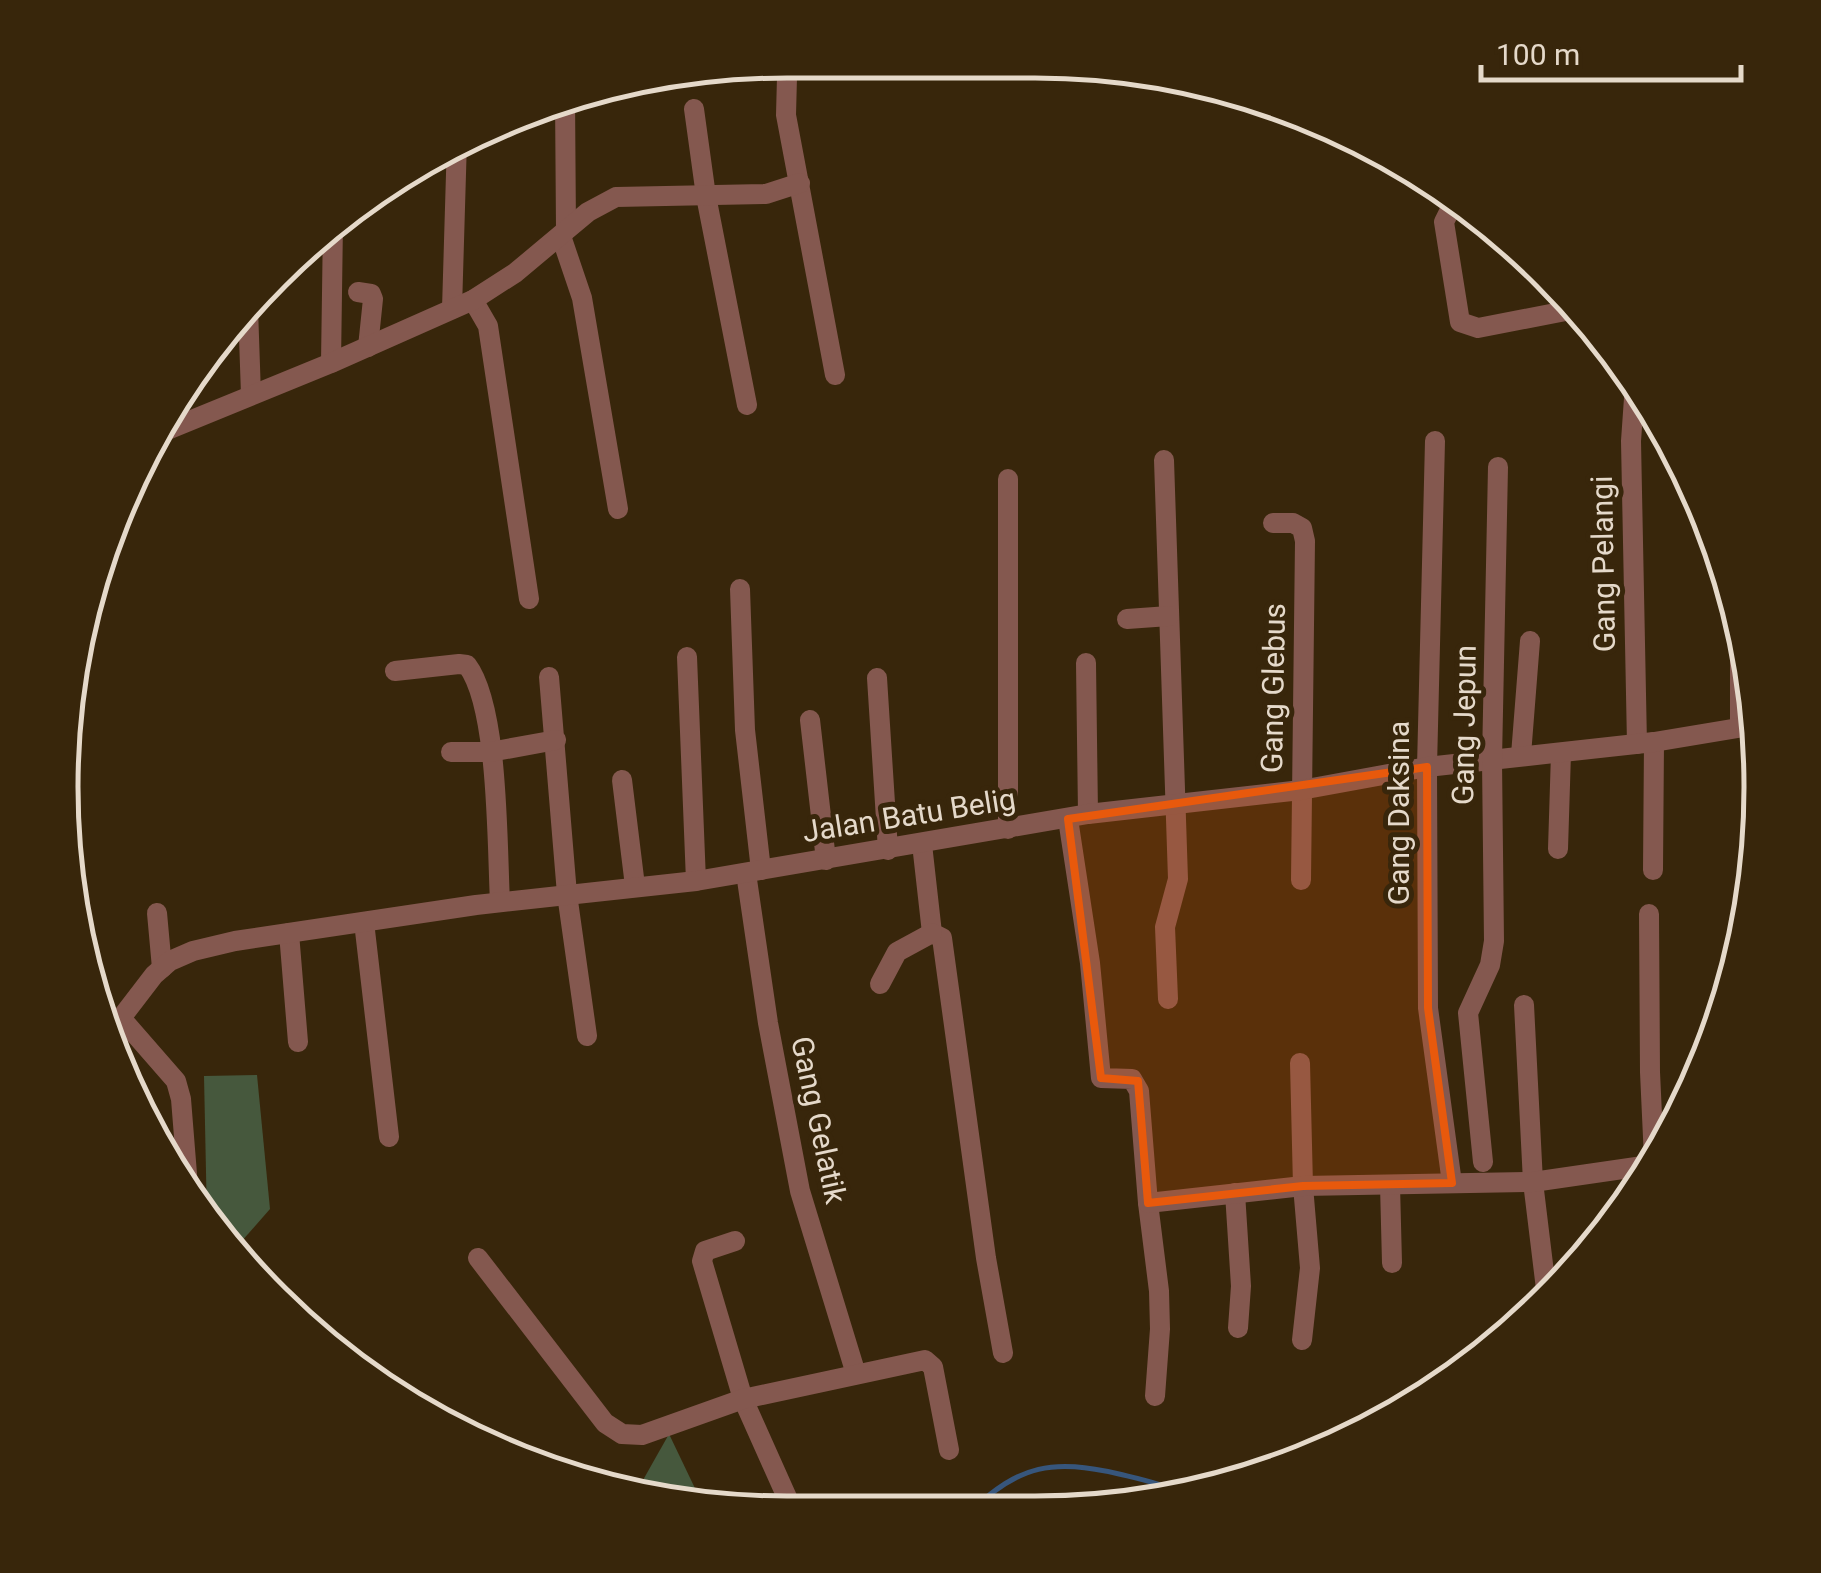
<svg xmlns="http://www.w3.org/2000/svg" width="1821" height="1573" viewBox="0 0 1821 1573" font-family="Roboto,sans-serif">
<rect width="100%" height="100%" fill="#38260b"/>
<g fill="#46583d">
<polygon points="257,1075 270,1209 233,1251 207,1220 204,1076"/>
<polygon points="669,1434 703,1505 634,1496"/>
</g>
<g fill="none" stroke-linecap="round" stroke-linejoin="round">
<path stroke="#37567c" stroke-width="5" d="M970,1512C1020,1464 1053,1459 1119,1474C1140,1479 1160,1483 1179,1492"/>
<g stroke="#84584f" stroke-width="20">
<polyline points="792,60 787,77 786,115 835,375"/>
<polyline points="565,97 566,230"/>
<polyline points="694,109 706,196 747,405"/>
<polyline points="1469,205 1450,210 1444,222 1460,322 1478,328 1581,308"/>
<polyline points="561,236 582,298 618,509"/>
<polyline points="358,292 371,294 373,299 368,347"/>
<polyline points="473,300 488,326 529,599"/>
<polyline points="248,308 251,395"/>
<polyline points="452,309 457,140"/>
<polyline points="331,363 333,223"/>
<polyline points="1635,384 1631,441 1637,744"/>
<polyline points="155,435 331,363 473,300 515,273 588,212 616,197 766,194 800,183"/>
<polyline points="1435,441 1427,767 1428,1008 1452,1183"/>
<polyline points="1164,460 1178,879 1165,927 1168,999"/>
<polyline points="1273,523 1293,523 1302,528 1305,541 1301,880"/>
<polyline points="740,589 745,730 761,870"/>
<polyline points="1127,619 1169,616"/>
<polyline points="1740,626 1740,727"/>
<polyline points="687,657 696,881"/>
<polyline points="1086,663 1088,814"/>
<path d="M395,671L459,664L467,665C499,707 497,847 500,902"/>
<polyline points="549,677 567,894 587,1036"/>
<polyline points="877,678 888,850"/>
<polyline points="810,720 826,860"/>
<polyline points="451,752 490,752 556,740"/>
<polyline points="1521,755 1530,641"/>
<polyline points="622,780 635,886"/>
<polyline points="1068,819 1090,963 1101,1078 1132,1079 1139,1091 1148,1203 1159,1291 1160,1329 1155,1396"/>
<polyline points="1008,829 1008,479"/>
<polyline points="922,844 932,933 942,938 986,1258 1003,1353"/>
<polyline points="1558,849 1561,753"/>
<polyline points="1653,870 1654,742"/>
<polyline points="746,873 768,1023 800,1191 856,1374"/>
<polyline points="157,913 162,968"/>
<polyline points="1649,914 1650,1072 1654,1159"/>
<polyline points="364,922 389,1137"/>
<polyline points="289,933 298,1042"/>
<polyline points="880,984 897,952 932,933"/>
<polyline points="1524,1005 1533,1182 1547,1297"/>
<polyline points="121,1018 176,1081 181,1099 189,1199"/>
<polyline points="110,1027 115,1054"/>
<polyline points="104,1031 121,1018 154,975 170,961 193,951 235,941 476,905 696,881 1088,814 1301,790 1427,767 1654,742 1756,725"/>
<polyline points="1300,1063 1303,1186 1310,1268 1302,1340"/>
<polyline points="1483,1162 1468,1013 1490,965 1494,941 1492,760 1498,467"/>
<polyline points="1390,1185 1392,1263"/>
<polyline points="1235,1193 1241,1286 1238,1328"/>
<polyline points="1148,1203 1303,1186 1533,1182 1650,1165"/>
<polyline points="735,1241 705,1251 702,1261 743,1399 794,1513"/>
<polyline points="478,1258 605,1423 622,1434 642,1435 743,1399 925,1360 933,1367 949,1450"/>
</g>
</g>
<path fill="#e8590c" fill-opacity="0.2" stroke="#e8590c" stroke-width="8" stroke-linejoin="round" d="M1427,767L1428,1008L1452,1183L1303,1186L1148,1203L1138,1081L1101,1078L1068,819Z"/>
<g text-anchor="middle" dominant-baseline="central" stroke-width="10" stroke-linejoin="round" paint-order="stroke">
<g font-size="30" fill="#e5d9ca" stroke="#38260b">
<text transform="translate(1603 564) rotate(-91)">Gang Pelangi</text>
<text transform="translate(1273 688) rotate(-89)">Gang Glebus</text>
<text transform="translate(1464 725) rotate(-89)">Gang Jepun</text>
<text transform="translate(1398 813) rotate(-90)">Gang Daksina</text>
<text transform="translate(909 815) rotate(-9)">Jalan Batu Belig</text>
<text transform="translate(819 1120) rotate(78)">Gang Gelatik</text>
</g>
</g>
<path d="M0 0H1821V1573H0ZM787 78H1035A709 709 0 0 1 1744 787V787A709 709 0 0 1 1035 1496H787A709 709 0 0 1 78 787V787A709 709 0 0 1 787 78Z" fill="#38260b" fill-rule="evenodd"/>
<path fill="none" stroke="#e5d9ca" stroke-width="5" d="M787 78H1035A709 709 0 0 1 1744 787V787A709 709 0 0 1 1035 1496H787A709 709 0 0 1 78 787V787A709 709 0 0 1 787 78Z"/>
<path d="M1481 65v15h260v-15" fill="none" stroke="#e5d9ca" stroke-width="5"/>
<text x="1496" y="65" font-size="30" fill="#e5d9ca" stroke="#38260b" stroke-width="8" paint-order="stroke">100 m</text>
</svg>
